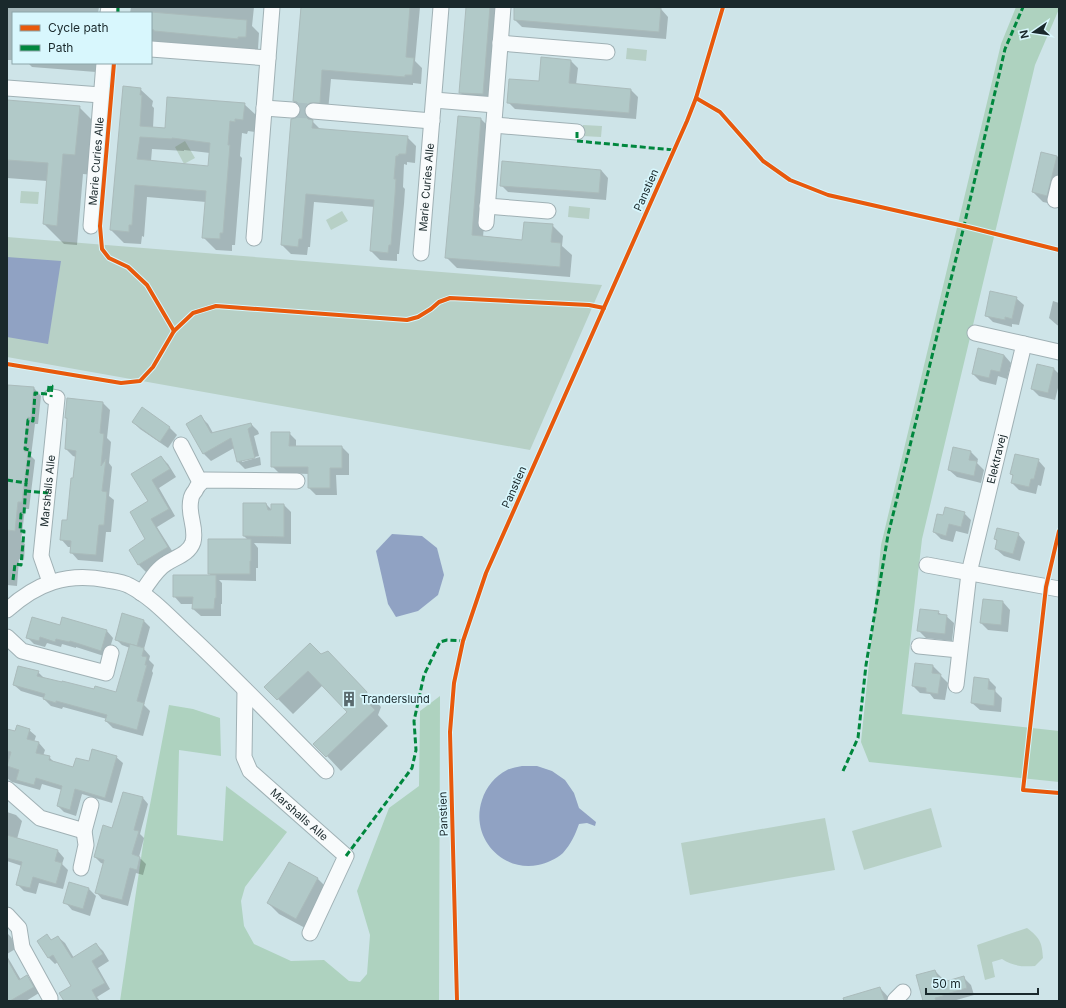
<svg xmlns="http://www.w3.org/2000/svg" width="1066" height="1008" viewBox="0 0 1066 1008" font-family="Inter,sans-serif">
<rect width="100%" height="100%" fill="#cee4e8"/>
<g fill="#b7d0c6">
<polygon points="627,48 647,50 646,61 626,59"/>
<polygon points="583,125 602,126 601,137 582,136"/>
<polygon points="185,141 195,158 184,164 175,147"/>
<polygon points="21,191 39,192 38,204 20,203"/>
<polygon points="569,206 590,208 589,219 568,217"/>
<polygon points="342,211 348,221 331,230 326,220"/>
<polygon points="7,237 602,285 530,450 7,357"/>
<polygon points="931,808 942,847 864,870 852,831"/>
<polygon points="825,818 835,870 690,895 681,843"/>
<path d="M1027,928C1040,938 1042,942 1043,958L1035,966C1022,967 1013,966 1002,959L992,962L995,977L985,980L977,945Z"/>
</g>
<g fill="#aed2bf">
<polygon points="1016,7 1059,7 1059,9 1035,65 922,539 902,714 1059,731 1059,782 869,762 861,742 881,545 1001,44"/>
<polygon points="440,696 439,1001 120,1001 145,831 169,705 193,709 220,718 221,756 179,750 177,835 223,841 226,786 287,832 245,887 241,901 244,926 254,944 291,961 324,960 349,981 360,982 367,974 370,935 357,891 389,808 419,786 420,711"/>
</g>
<g fill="#90a2c3">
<polygon points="7,257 61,261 48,344 7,337"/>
<polygon points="392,534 422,536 437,548 444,575 438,595 418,611 396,617 388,604 376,551"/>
<path d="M522,766H537L552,771L565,780L574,793L579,808L596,822L595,826L587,823L579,824C575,835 571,844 563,853C556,859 547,863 538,865C500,872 470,836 482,800C486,787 495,776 507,770C511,768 517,767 522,766Z"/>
</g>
<g fill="#0003" fill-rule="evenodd">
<polygon points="7,7 99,7 98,13 76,13 74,12 74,13 13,13 13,60 7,60"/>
<polygon points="131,7 254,7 252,26 259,33 258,49 250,49 250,51 151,43 151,13 130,13"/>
<polygon points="301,7 420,7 415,61 422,68 421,84 413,83 413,85 331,79 328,111 314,115 313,120 313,122 321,130 407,137 416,146 415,163 407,162 407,165 404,164 403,187 405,189 404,204 399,254 397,254 397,261 380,260 371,251 375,207 314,202 310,247 308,247 307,255 291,254 282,245 297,119 300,115 301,108 294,101"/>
<polygon points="467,7 502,7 494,105 471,103 460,92"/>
<polygon points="516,7 634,7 661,9 668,17 666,39 522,27 515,20"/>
<polygon points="571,61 578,68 576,85 631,90 638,97 636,119 515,109 508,102"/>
<polygon points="28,63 104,63 96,67 96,72 32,67"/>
<path d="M140,89L153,101L152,106L154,108L153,128L166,129L244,104L257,116L255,132L248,131L247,134L242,133L240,156L242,158L235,245H232V251L216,250L203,237L206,202L147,197L144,237L142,236L141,244L124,243L111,230ZM152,149L184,151V150L210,153L209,167L151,161Z"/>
<polygon points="7,101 79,107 99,127 95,175 83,174 77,245 64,244 44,224 47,181 7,178 7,180"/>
<polygon points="459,117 481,119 492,130 483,237 523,241 552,225 563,236 562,246 572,255 570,277 457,268 446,257"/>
<polygon points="1042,153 1059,157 1059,195 1057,205 1043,202 1033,192"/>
<polygon points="601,170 608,178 606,200 508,192 501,185"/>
<polygon points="1016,298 1024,305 1019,325 1012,324 1012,327 993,322 986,315"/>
<polygon points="1053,301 1059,303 1059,326 1057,325 1049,318"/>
<polygon points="1004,355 1011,363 1007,379 998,376 996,385 980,381 973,374"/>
<polygon points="1054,369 1059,374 1059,384 1055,400 1039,396 1032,389"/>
<polygon points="9,386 34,388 41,396 38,424 35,424 31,456 35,460 29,509 25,509 21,541 25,544 24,560 19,559 17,586 7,585 7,398"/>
<polygon points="103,403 110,410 107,438 111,442 109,463 112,467 109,496 114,500 111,532 106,532 103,562 78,560 71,552 71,547 68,547 61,539 68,521 76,457 73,456 66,449 68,420 66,418"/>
<polygon points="142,409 170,428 177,435 168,448 140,429 133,422"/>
<polygon points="200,416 208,424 213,433 251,424 258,431 259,434 254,436 259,456 242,460 242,462 260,457 261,465 245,469 238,462 234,448 211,461 204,454 187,424"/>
<polygon points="289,433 296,440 296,447 342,447 349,454 349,475 336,475 337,495 316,495 309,488 309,474 279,473 272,466"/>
<polygon points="971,452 978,459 977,463 984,470 981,483 957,477 949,470"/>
<polygon points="161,457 168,464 176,477 159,488 175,516 157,527 174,554 146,572 139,565 130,550 147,540 149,502 133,475"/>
<polygon points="1038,460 1045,468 1041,486 1038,485 1036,494 1019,490 1012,483 1013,476 1011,474"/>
<polygon points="244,504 266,504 272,510 284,505 291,512 291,544 254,543 258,548 258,568 256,568 256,581 219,580 222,583 222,604 221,604 221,616 201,616 193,609 194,604 181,604 174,596 211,576 209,573 248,540 244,536"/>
<polygon points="964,513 971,520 968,534 956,531 953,542 941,539 934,532 944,517"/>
<polygon points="1018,534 1025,542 1020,561 1004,556 996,549 998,542 995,539"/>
<polygon points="1003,602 1010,610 1008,632 988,630 981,623"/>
<polygon points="938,612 942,615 946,616 954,623 952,641 926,638 919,631"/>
<polygon points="144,621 150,627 144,649 150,656 149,660 154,665 152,671 153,673 144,705 150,711 143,736 113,728 106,721 107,719 63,707 62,709 51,706 44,699 44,698 21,691 14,685 38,672 45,679 95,691 117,693 130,648 122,645 116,639"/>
<polygon points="60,626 107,631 113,638 107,657 76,647 76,648 62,644 61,647 47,643 45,647 34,644 27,637"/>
<polygon points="321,655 343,668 381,707 378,715 388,726 341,771 327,756 348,712 323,685 293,714 266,687"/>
<polygon points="916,664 933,666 940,673 940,675 948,683 945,700 934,699 930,694 920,693 913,686"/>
<polygon points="988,679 996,687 995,691 1002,698 1001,712 980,710 972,703"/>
<polygon points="7,730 16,733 29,730 36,736 34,742 39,743 45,750 43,756 49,757 54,762 74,768 89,762 116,757 123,763 112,803 82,794 76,816 64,812 58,806 62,790 42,784 40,790 12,782 7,778 7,770 9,762 7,761"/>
<polygon points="143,798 148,804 140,834 144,838 139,857 146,864 143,875 136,873 128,906 102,899 97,893 104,864 101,863 95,857 113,829"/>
<polygon points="7,812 16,815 22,821 17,839 58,851 64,858 62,864 68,870 63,889 39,883 36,894 24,891 17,884 22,866 7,861"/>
<polygon points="317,878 328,889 307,929 279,914 268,903"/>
<polygon points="89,889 96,896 90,916 72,910 65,902"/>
<polygon points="7,933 11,937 17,948 7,954"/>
<polygon points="47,936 52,941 58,937 65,943 74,958 96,944 103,951 109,961 98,968 110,989 97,997 100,1001 65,1001 72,987 58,962 55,964 48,957"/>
<polygon points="7,956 21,980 27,977 33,983 39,993 26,1001 7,1001"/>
<polygon points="935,971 942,978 944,983 964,978 971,985 974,995 953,1001 924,1001"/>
<polygon points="880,988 892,1001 864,1001"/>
</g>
<g fill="#b1c9c8" stroke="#abb" fill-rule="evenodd">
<polygon points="301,7 410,7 406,57 414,58 412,75 405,75 405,77 322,70 320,103 310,103 306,106 304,110 305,115 308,119 313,120 312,128 408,136 406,154 399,154 398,156 396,156 394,179 396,179 395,195 391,245 389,245 388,253 370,251 374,200 306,194 302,239 299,239 298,247 281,245 291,119 296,118 300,115 301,111 300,106 297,102 293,101"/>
<polygon points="466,7 490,7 483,94 459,93"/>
<polygon points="514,7 647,7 661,8 659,32 514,20"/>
<polygon points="151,12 247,20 246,37 238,37 238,39 154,31 154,30 151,29"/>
<polygon points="541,57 571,60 569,83 631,89 629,113 507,103 509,79 539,81"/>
<path d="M123,86L141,88L140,95H142L140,126L165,128L167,97L245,103L243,120L235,119V122L230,121L228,145H230L223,233H220V239L202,238L206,191L135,185L132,225H129V232L110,230ZM140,137L172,139V138L210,143L208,166L137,159Z"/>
<polygon points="7,100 80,106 75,155 63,154 57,226 43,224 48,163 7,160"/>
<polygon points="458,116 481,118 472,235 522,240 524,222 553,224 551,242 561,243 560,267 445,258"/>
<polygon points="1041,152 1057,156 1047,196 1032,192"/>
<polygon points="502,161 601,170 599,193 500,186"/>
<polygon points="990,291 1017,297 1012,319 1005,317 1005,320 985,316"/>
<polygon points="978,348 1004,355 1000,372 991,370 989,378 972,374"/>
<polygon points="1037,364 1054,368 1048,393 1031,389"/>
<polygon points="8,385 34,387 31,418 28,417 24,451 28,452 22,502 18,502 15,531 7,530 7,395"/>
<polygon points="67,398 103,402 100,433 104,434 101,466 106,459 102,491 107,492 104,525 99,525 96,555 70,553 71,541 60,540 62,520 67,520 71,478 73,478 76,451 65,449 67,418 65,418"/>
<polygon points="142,407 170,427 160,442 132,422"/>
<polygon points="201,415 211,433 251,423 252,426 248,429 255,458 237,462 231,438 203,454 186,424"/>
<polygon points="271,432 290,432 289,446 342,446 342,468 330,468 330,488 308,488 308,467 271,467"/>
<polygon points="953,447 971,451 969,460 977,461 974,476 948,470"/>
<polygon points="1015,454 1039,459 1034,479 1031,479 1029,487 1011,483 1013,475 1010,474"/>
<polygon points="161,456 170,469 152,480 169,509 151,519 168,547 138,565 129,550 145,539 130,512 148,501 131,474"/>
<polygon points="243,503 266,503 268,510 271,510 271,504 284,504 284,537 243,536"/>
<polygon points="945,507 965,512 961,527 949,524 946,536 933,532 937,514 943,515"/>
<polygon points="997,528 1019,533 1013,554 995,549 997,540 994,539"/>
<polygon points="208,539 251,539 251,561 250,561 250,574 208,574"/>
<polygon points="173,575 216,575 216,598 215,598 214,609 192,609 193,597 173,597"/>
<polygon points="983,599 1003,601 1001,625 980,623"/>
<polygon points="920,609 939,611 938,614 947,615 945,634 917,631"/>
<polygon points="122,613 144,620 137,646 115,640"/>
<polygon points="32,617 60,625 62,617 107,630 101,651 70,641 69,642 56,639 55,642 40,637 39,641 26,638"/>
<polygon points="310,643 321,654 328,651 367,692 364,699 375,710 326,757 313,744 347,712 308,671 277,700 264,687"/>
<polygon points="130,644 144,648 142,656 147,657 145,665 147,665 137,701 144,703 137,730 105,721 107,715 56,701 56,703 43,699 45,694 13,685 18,666 39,671 37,676 62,682 62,681 94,689 95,686 116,692"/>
<polygon points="915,663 933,665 932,673 941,674 938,694 926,692 926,688 912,686"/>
<polygon points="974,677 989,679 988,689 995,690 994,706 971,703"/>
<polygon points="17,725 30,729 27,739 39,742 36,753 50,756 49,760 73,767 76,758 89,761 92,749 117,756 105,798 75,789 70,810 57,806 62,786 36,778 34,785 16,780 19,770 7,766 11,752 7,751 7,729 15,731"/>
<polygon points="123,792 143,797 134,830 139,831 132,854 140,857 137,870 130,868 122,900 95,893 104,860 94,857 103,825 112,828"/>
<polygon points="7,835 58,850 55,861 62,863 56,884 33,877 30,888 16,885 22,862 7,858"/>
<polygon points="289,862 318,878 296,919 267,903"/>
<polygon points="69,882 89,888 83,909 63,903"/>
<polygon points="47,934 51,940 58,936 72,958 96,943 103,954 92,961 105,983 92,990 98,1001 64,1001 59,993 71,986 53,955 48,958 37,941"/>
<polygon points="7,959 19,980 27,975 34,987 10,1001 7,1001"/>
<polygon points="935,970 940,983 964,976 967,988 943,995 943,996 935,998 936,1001 923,1001 916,975"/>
<polygon points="880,987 885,1001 844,1001 843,998"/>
</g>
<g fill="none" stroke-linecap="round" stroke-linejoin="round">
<polyline stroke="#aabfc2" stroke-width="15" stroke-dasharray="15 8" stroke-linecap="butt" points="292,110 313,111"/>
<defs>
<g id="minor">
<polyline points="108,13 109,7"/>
<polyline points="500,43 607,52"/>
<polyline points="151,49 268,58"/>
<polyline points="7,88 101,95"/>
<polyline points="434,100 495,105"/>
<polyline points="264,108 292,110"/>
<polyline points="313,111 432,121"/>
<polyline points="494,125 577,132"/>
<polyline points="1055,200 1059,183"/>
<polyline points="487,206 548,211"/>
<polyline points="486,223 503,7"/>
<path id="s1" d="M91,226L104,63"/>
<polyline points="254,238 272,7"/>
<path id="s2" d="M421,253L441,7"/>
<polyline points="975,333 1059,352"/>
<polyline points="181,445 200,482"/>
<polyline points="927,565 1059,589"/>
<path id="s3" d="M50,582L41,556L57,398L51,397"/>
<path d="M141,593C149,583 156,569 167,563C176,557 189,554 193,542C197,527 187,514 191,499C191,497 193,493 195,491C197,486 199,483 205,480L297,481"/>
<path d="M7,610C37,583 67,572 107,580C114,581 123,582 130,586C153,598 171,619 190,636C237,680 281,726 326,771"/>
<polyline points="7,637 22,651 106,673 111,653"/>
<polyline points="919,646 959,650"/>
<path id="s4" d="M956,685L969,573L1024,344"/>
<path id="s5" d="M245,690L244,757L250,771L346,856L310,933"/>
<polyline points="7,789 40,818 84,831"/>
<polyline points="81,868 86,845 84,831 91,805"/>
<polyline points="7,915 19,928 22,947 50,998 50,1001"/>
<polyline points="895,1001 895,1000 903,992"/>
</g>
</defs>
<use href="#minor" stroke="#a0b1b5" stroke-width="17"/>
<use href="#minor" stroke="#f8fbfc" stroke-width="15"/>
<g stroke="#00873e" stroke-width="3" stroke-dasharray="6 3" stroke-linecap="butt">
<polyline points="118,13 118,7"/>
<polyline points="577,132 577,141 674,150"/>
<polyline points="7,480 26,483 30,450 25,449 28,420 33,421 35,393 48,394 49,386 52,386 51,397"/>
<polyline points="25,491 48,493"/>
<polyline points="13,580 15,564 21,565 24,531 20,531 21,514 24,514 26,483"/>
<polyline points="843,771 858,738 866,665 888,535 964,226 1005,49 1023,7"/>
<polyline points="346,856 412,768 416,750 414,721 424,675 440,642 447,640 463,641"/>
</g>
<defs>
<g id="cycleway">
<polyline points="114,63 100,226 102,249 109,258 128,267 147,285 174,331"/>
<polyline points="696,98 720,112 763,161 790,180 828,195 964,226 1059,250"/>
<polyline points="7,364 121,383 140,381 153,367 174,331 193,313 216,306 407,320 418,317 431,309 439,302 450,298 589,305 604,308"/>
<polyline points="1059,531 1046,587 1023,790 1059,793"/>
<polyline points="457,1001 450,732 454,683 463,641 486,573 687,121 696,98 723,7"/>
</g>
</defs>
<use href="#cycleway" stroke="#d8f7fd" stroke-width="6"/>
<use href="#cycleway" stroke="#e8590c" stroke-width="4"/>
</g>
<defs>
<symbol id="building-bare" viewBox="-9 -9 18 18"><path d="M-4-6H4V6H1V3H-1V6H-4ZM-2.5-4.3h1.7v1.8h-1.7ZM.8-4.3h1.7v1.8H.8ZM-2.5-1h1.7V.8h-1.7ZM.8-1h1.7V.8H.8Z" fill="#596a6e" stroke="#d8f7fd" stroke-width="2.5" paint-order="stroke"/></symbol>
</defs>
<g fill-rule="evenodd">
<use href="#building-bare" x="338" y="688" width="22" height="22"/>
</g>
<g text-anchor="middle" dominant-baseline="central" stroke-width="3.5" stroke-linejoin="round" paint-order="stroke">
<g font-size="11" fill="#1a292c" stroke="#d8f7fd">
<text stroke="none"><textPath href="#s1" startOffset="65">Marie Curies Alle</textPath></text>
<text stroke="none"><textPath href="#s2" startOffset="66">Marie Curies Alle</textPath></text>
<text transform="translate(646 190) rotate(-66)">Panstien</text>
<text stroke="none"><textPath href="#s4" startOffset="230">Elektravej</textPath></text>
<text transform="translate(514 487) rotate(-66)">Panstien</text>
<text stroke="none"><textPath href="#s3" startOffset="93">Marshalls Alle</textPath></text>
<text stroke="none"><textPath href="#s5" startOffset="148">Marshalls Alle</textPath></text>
<text transform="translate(443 814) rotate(-92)">Panstien</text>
</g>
<g font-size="11" fill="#1a292c" stroke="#d8f7fd" text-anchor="start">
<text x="361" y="699">Tranderslund</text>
</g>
</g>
<rect width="1066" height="1008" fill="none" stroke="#1a292c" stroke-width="16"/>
<rect x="12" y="12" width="140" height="52" fill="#d8f7fd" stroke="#8ca5a9"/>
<rect x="20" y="25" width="20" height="6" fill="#e8590c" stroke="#8ca5a9"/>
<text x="48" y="32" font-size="12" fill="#1a292c">Cycle path</text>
<rect x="20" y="45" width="20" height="6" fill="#00873e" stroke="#8ca5a9"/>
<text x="48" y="52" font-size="12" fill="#1a292c">Path</text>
<g transform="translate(1034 32) rotate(257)" stroke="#d8f7fd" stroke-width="3" paint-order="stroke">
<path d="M0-3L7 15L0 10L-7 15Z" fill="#1a292c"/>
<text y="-6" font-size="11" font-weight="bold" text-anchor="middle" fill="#1a292c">N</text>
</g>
<path d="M926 988v6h112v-6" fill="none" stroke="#1a292c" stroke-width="2"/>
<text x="932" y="988" font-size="12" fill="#1a292c" stroke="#d8f7fd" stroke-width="3" paint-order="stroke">50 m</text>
</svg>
